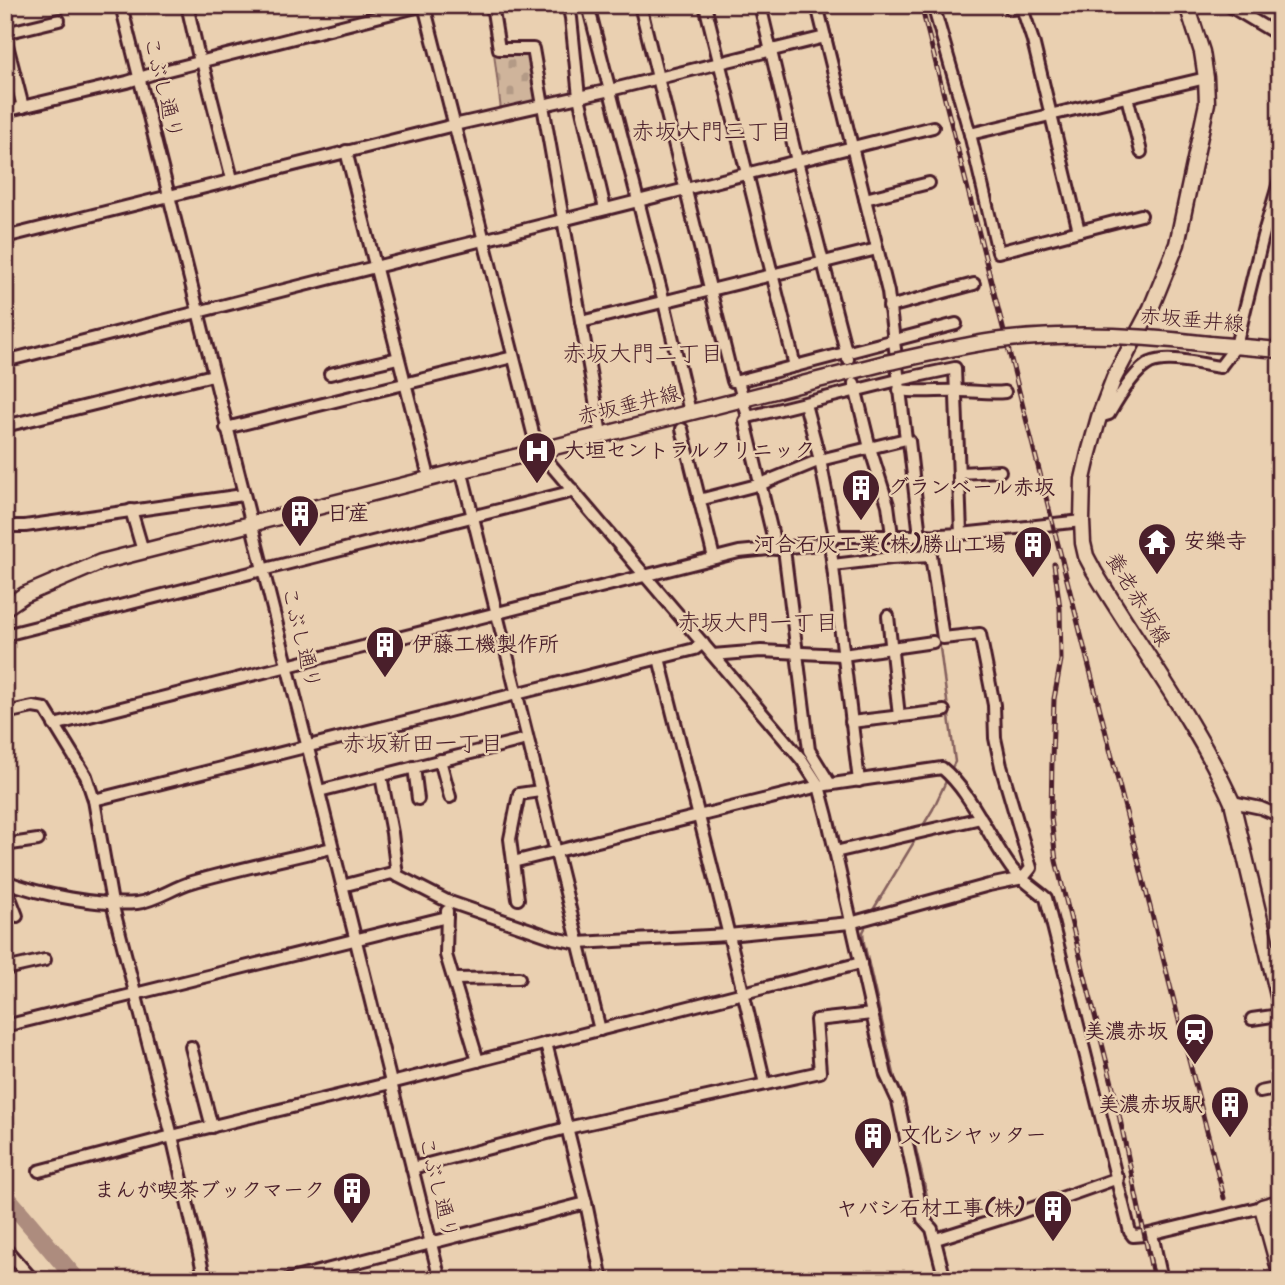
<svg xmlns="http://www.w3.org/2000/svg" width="1285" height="1285" viewBox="0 0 1285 1285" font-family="Kalam,'Klee One',sans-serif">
<defs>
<pattern id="cemetery-stones" width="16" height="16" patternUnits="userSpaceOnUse" patternTransform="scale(1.75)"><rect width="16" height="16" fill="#cfb49b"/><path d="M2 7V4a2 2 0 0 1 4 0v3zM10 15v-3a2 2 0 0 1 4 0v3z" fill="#b39a86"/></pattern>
</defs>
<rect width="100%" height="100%" fill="#ead0b1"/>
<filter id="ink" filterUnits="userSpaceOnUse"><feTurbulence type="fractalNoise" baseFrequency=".0143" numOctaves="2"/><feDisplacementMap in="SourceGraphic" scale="14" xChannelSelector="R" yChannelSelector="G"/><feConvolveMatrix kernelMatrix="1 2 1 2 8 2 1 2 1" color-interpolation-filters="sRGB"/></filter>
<g filter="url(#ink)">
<polygon fill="url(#cemetery-stones)" stroke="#8c6a63" stroke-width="2" points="529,51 539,102 501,110 494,53"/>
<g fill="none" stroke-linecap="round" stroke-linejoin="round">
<g stroke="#85605d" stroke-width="2.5">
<polyline points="824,5 858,144"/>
<polyline points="860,151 868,188"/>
<polyline points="873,208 877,225"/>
<polyline points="908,411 912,439"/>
<polyline points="939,640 955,762 950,771"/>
<polyline points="924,824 933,809 948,777"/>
<polyline points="873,910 914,842"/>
<polyline points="865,928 863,932 864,943 895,1078 903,1095 934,1225"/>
</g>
<polyline stroke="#ad8c7e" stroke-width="18" points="5,1195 77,1280"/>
<defs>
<g id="minor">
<path d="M121,5C226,431 337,854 440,1280"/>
<polyline points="187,5 200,62"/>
<polyline points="424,5 533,433 545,458 802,760 819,786 827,816 886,1075 898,1101 923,1219 932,1229 945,1280"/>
<polyline points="492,5 499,49 533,49 601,434"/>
<polyline points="568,5 571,18 579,97 605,209"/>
<polyline points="588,5 664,302 690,412"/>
<polyline points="640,5 733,381 738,381 748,417 898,380 955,368 961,534"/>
<polyline points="705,5 795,366"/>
<polyline points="760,5 797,161 848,359"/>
<polyline points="933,5 970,134 1206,78"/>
<polyline points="1010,5 1011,9 1022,8 1033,41 1079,231"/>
<polyline points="1228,5 1280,36"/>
<polyline points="5,33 59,20"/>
<polyline points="5,37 23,107"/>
<polyline points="202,61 232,179"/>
<polyline points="1127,97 1141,152"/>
<polyline points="5,111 127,82 152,74 424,5"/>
<polyline points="970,134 998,252 1141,215"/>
<polyline points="346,151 429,477"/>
<polyline points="865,199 929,183"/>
<polyline points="5,237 454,125 610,90 825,37"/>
<polyline points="889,307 974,284"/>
<polyline points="581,322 877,249"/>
<path d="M5,361C314,282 624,204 933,127"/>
<polyline points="330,374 398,358"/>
<polyline points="738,381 956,324"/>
<polyline points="854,383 870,448 888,505 892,535"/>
<path d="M899,390C920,393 940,390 961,391C976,391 990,394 1005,392"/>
<polyline points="805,404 820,460 835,536"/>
<polyline points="748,417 745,421 776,549"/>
<path d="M1099,417L1109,414C1117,400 1135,370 1150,363C1169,355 1199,364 1220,367L1236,346L1263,236L1280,179"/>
<polyline points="5,426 213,375"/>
<polyline points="226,428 513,357"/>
<polyline points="682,429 714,558"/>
<polyline points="906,439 909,441 920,536"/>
<polyline points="461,469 600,1030"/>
<polyline points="959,473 1000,471"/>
<polyline points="699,500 761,484 820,460 906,439 888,292 817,5"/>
<polyline points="131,510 143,551"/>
<polyline points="5,526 25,526 243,495"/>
<polyline points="830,543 859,781"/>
<polyline points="784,549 809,750 830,784"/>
<polyline points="833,565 891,558 931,556"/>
<polyline points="888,616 899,716"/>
<polyline points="5,635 566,493 572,489"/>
<polyline points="713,655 761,651 843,655 933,642"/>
<path d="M659,658C694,800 732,941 765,1084"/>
<polyline points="5,713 33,707 45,709 86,776 94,800 112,903 172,1136 205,1280"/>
<polyline points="851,722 944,711"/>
<polyline points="54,725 739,552 830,543 835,536 920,536 961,534 1082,521"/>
<polyline points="440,760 450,797"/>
<polyline points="414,767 418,799"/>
<polyline points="381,776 392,833 397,876"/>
<polyline points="319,791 527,739"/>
<polyline points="94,800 695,649 703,643"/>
<polyline points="1232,802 1261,808 1280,816"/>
<polyline points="5,843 11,844 38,840"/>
<polyline points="835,852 981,818"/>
<polyline points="513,862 510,839 519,794 540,791"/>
<path d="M5,881C40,895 100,906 137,903C155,901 174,887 192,882C238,869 286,859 332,848"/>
<polyline points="5,885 17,916"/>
<polyline points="342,886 392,873 447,901 554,938 578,943 728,935 850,923 989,885 1023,878 1031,868 1001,766 995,738 994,705 980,634 943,638 928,535"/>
<path d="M518,899L513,862L819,786L942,768C971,792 989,838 1012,869C1019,878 1036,889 1046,898L1130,1232L1133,1236L1145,1235L1262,1207"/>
<polyline points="447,911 446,955 478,1061"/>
<polyline points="5,969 45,960"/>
<polyline points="453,979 519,978"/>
<polyline points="1252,1019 1280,1015"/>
<polyline points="5,1026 447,917"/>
<polyline points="546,1043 586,1203 602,1280"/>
<polyline points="191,1047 212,1127"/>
<polyline points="1260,1092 1280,1088"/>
<polyline points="412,1168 567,1128 820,1072 816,1020 872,1014"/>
<polyline points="39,1171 172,1136 391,1083 861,963"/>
<polyline points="1152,1234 1162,1280"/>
<polyline points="936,1239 1016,1214 1118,1178"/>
<polyline points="5,1248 33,1280"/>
<polyline points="287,1280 586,1203"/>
</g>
<g id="major">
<path d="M1187,5L1202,52L1206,78L1207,103L1177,244L1151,308L1114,378L1099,417L1089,453L1083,479L1082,521L1083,543L1086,556L1094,571C1140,648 1195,720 1232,802L1280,1004"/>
<polyline points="1209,344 1280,350"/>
<polyline points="5,608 24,595 101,562 885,363"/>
<polyline points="1280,1202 1262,1207 1280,1273"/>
</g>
</defs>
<use href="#minor" stroke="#4a1f2b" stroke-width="16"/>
<use href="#major" stroke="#4a1f2b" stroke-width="19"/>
<use href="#minor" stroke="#ead0b1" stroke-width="10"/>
<use href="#major" stroke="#ead0b1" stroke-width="14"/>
<defs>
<g id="rail">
<polyline points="921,5 1224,1198"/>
<polyline points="1054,564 1060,608 1061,660 1054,699 1052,760 1051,817 1056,861 1114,1091 1154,1280"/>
</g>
</defs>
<use href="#rail" stroke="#4a1f2b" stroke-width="5"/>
<use href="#rail" stroke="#ead0b1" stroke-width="2.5" stroke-dasharray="8" stroke-linecap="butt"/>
<defs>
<path id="major-bridge" d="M885,363C924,355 962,345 1001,340C1070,332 1140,335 1209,344"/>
</defs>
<use href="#major-bridge" stroke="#4a1f2b" stroke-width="19" stroke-linecap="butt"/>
<use href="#major-bridge" stroke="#ead0b1" stroke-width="14"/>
</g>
</g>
<defs>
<symbol id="hospital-pin" viewBox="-11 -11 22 30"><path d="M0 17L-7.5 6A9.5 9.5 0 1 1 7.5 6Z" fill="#4a1f2b" stroke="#ead0b1"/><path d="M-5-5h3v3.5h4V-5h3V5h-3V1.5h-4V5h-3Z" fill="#fff"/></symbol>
<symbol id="building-pin" viewBox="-11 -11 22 30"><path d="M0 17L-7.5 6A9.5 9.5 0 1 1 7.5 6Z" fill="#4a1f2b" stroke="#ead0b1"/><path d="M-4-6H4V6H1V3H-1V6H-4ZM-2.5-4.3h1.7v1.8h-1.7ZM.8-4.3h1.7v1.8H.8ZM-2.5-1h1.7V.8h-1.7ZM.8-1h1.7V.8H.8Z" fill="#fff"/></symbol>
<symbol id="temple-pin" viewBox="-11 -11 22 30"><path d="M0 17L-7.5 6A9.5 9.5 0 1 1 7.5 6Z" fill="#4a1f2b" stroke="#ead0b1"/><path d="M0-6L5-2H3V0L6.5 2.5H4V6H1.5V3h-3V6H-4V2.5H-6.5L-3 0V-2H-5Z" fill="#fff"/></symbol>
<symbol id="station-pin" viewBox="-11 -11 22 30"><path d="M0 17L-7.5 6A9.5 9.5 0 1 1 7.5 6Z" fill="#4a1f2b" stroke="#ead0b1"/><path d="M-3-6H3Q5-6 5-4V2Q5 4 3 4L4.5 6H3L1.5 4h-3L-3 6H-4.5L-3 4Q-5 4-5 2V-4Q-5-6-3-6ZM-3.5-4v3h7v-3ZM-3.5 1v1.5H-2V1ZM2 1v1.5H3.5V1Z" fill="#fff"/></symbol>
</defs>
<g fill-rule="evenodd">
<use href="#hospital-pin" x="515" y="429" width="44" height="60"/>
<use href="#building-pin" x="839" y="466" width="44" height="60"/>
<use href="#building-pin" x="278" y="492" width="44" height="60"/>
<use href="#temple-pin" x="1135" y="520" width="44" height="60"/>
<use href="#building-pin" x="1011" y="523" width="44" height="60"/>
<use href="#building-pin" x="363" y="623" width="44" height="60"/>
<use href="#station-pin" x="1173" y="1010" width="44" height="60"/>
<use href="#building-pin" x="1208" y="1083" width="44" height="60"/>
<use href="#building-pin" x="851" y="1114" width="44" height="60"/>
<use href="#building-pin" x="330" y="1169" width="44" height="60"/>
<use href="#building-pin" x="1031" y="1187" width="44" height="60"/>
</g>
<g text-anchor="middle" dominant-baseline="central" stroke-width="5" stroke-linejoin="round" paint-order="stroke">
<g font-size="21" fill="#4a1f2b" stroke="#ead0b1">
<text transform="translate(162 88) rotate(76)">こぶし通り</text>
<text transform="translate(1192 321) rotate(5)">赤坂垂井線</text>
<text transform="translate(629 406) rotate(-14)">赤坂垂井線</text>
<text transform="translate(1137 600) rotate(59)">養老赤坂線</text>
<text transform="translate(300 638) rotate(76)">こぶし通り</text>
<text transform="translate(437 1188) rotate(76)">こぶし通り</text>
</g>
<g font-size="21" font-weight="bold" fill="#4a1f2b" stroke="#ead0b1" text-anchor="start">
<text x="564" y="451">大垣セントラルクリニック</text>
<text x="888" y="488">グランベール赤坂</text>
<text x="327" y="514">日産</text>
<text x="1184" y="542">安樂寺</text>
<text x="1006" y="545" text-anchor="end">河合石灰工業(株)勝山工場</text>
<text x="412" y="645">伊藤工機製作所</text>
<text x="1168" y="1032" text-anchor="end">美濃赤坂</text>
<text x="1203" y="1105" text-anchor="end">美濃赤坂駅</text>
<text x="900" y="1136">文化シヤッター</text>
<text x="325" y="1191" text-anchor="end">まんが喫茶ブックマーク</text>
<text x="1026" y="1209" text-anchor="end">ヤバシ石材工事(株)</text>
</g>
<g font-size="23" fill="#4a1f2b" stroke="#ead0b1">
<text x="712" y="133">赤坂大門三丁目</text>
<text x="643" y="355">赤坂大門二丁目</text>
<text x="758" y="624">赤坂大門一丁目</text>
<text x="423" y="745">赤坂新田一丁目</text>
</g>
</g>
<rect width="1285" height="1285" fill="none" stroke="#ead0b1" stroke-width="28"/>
<rect x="14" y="14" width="1257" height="1257" fill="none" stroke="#4a1f2b" stroke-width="2.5" filter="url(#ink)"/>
</svg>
